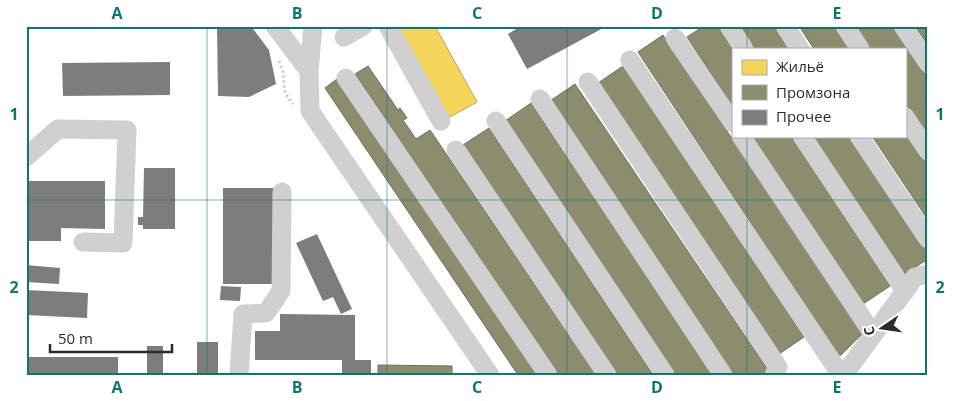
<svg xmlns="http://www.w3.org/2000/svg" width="954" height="401" viewBox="0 0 954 401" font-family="'Open Sans',sans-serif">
<rect width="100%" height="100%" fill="#fff"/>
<polygon fill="#f6d55c" stroke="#b9a24d" points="397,26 435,26 477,102 448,118"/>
<g fill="#8c8c6e" stroke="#6f6f5a">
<polygon points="704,26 719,26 734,49 733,107 687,37"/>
<polygon points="738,26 775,26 790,49 753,49"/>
<polygon points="799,26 835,26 850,49 814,49"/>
<polygon points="855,26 893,26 928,79 928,136 905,102 905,49 870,49"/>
<polygon points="915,26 928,26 928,45"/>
<polygon points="663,35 862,334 839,357 638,52"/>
<polygon points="368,66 398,110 400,108 407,118 403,120 416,139 430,130 596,375 559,375 355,74"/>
<polygon points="623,66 804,337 779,354 598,83"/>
<polygon points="337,79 537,374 518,375 325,88"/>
<polygon points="575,84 768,370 760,375 734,375 550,101"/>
<polygon points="531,103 712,375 675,375 505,121"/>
<polygon points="489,128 653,375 617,375 463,145"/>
<polygon points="905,132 928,166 928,220 872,136 905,136"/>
<polygon points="752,136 791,136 890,286 863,304"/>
<polygon points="812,136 849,136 928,252 928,259 905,274"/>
<polygon points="378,365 452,366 452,375 378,375"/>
</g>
<g fill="#7d7d7d">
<polygon points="217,26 251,26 269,50 276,84 249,97 218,96"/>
<polygon points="521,26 607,26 527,69 508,34"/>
<polygon points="170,62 170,95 63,96 62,63"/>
<polygon points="144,168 175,168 175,229 143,229 143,225 138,225 138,217 143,217"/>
<polygon points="26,181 105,181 105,229 61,228 61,241 26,241"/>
<rect x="223" y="188" width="51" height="96"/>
<polygon points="317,234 352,309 341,314 333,297 323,301 296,243"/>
<polygon points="26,265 60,268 59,284 26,282"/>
<polygon points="221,286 241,287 240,301 220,300"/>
<polygon points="26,290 88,293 87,318 26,315"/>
<polygon points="280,314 355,315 355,360 371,360 371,375 342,375 342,360 255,360 255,331 280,331"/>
<rect x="197" y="342" width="21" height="33"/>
<rect x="147" y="346" width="16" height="29"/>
<rect x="27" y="357" width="91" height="18"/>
</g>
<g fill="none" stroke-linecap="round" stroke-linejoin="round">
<polyline stroke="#d0d0d0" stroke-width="3" stroke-dasharray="2.5 2.5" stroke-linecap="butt" points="279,61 283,72 285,93 293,104"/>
<g stroke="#d0d0d0" stroke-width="19">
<polyline points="275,26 309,71"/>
<polyline points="313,26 309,71 310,111 490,375"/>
<polyline points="388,26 441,121"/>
<polyline points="729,26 744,49"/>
<polyline points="785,26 800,49"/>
<polyline points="845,26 860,49"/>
<polyline points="903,26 928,63"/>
<polyline points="344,37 363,26"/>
<polyline points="675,38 733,123"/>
<polyline points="630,60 841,375"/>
<polyline points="346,78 548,375"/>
<polyline points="588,82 778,367 774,375"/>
<polyline points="540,99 723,375"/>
<polyline points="905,117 928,151"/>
<polyline points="496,121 665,375"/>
<polyline points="741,136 873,334"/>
<polyline points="802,136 905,291"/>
<polyline points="859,136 928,239"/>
<polyline points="456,150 607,375"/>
<polyline points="26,157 58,129 127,130 123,243 83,242"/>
<polyline points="239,375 243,314 266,313 281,291 282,192"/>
<polyline points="844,375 915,277 928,274"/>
</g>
</g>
<path fill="none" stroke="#0f766e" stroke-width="1" stroke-opacity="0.55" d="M207,26V375M387,26V375M567,26V375M747,26V49M747,136V375M26,200H928"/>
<rect width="954" height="401" fill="none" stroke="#ffffff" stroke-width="55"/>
<rect x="732" y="48" width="175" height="90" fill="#ffffff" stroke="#aaaaaa"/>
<rect x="742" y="60" width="25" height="15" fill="#f6d55c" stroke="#aaaaaa"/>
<text x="776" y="72" font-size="15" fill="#2b2b2b">Жильё</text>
<rect x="742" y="85" width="25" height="15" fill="#8c8c6e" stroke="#aaaaaa"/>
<text x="776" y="98" font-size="15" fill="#2b2b2b">Промзона</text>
<rect x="742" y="110" width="25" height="15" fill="#7d7d7d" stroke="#aaaaaa"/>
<text x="776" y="122" font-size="15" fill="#2b2b2b">Прочее</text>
<g transform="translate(882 328) rotate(257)" stroke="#ffffff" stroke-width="4" paint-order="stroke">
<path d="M0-4L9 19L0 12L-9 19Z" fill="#2b2b2b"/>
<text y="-8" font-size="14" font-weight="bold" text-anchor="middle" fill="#2b2b2b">С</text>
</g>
<path d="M50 344v8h122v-8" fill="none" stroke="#2b2b2b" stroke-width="2.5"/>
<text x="58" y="344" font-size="15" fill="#2b2b2b" stroke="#ffffff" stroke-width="4" paint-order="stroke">50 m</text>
<rect x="28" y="28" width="898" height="346" fill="none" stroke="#0f766e" stroke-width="2"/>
<g font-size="16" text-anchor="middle" font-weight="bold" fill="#0f766e">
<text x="117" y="19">A</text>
<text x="297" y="19">B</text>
<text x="477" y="19">C</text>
<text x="657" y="19">D</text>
<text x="837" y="19">E</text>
<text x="14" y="120">1</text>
<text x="940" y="120">1</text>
<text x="14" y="293">2</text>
<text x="940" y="293">2</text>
<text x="117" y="393">A</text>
<text x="297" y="393">B</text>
<text x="477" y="393">C</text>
<text x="657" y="393">D</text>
<text x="837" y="393">E</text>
</g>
</svg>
